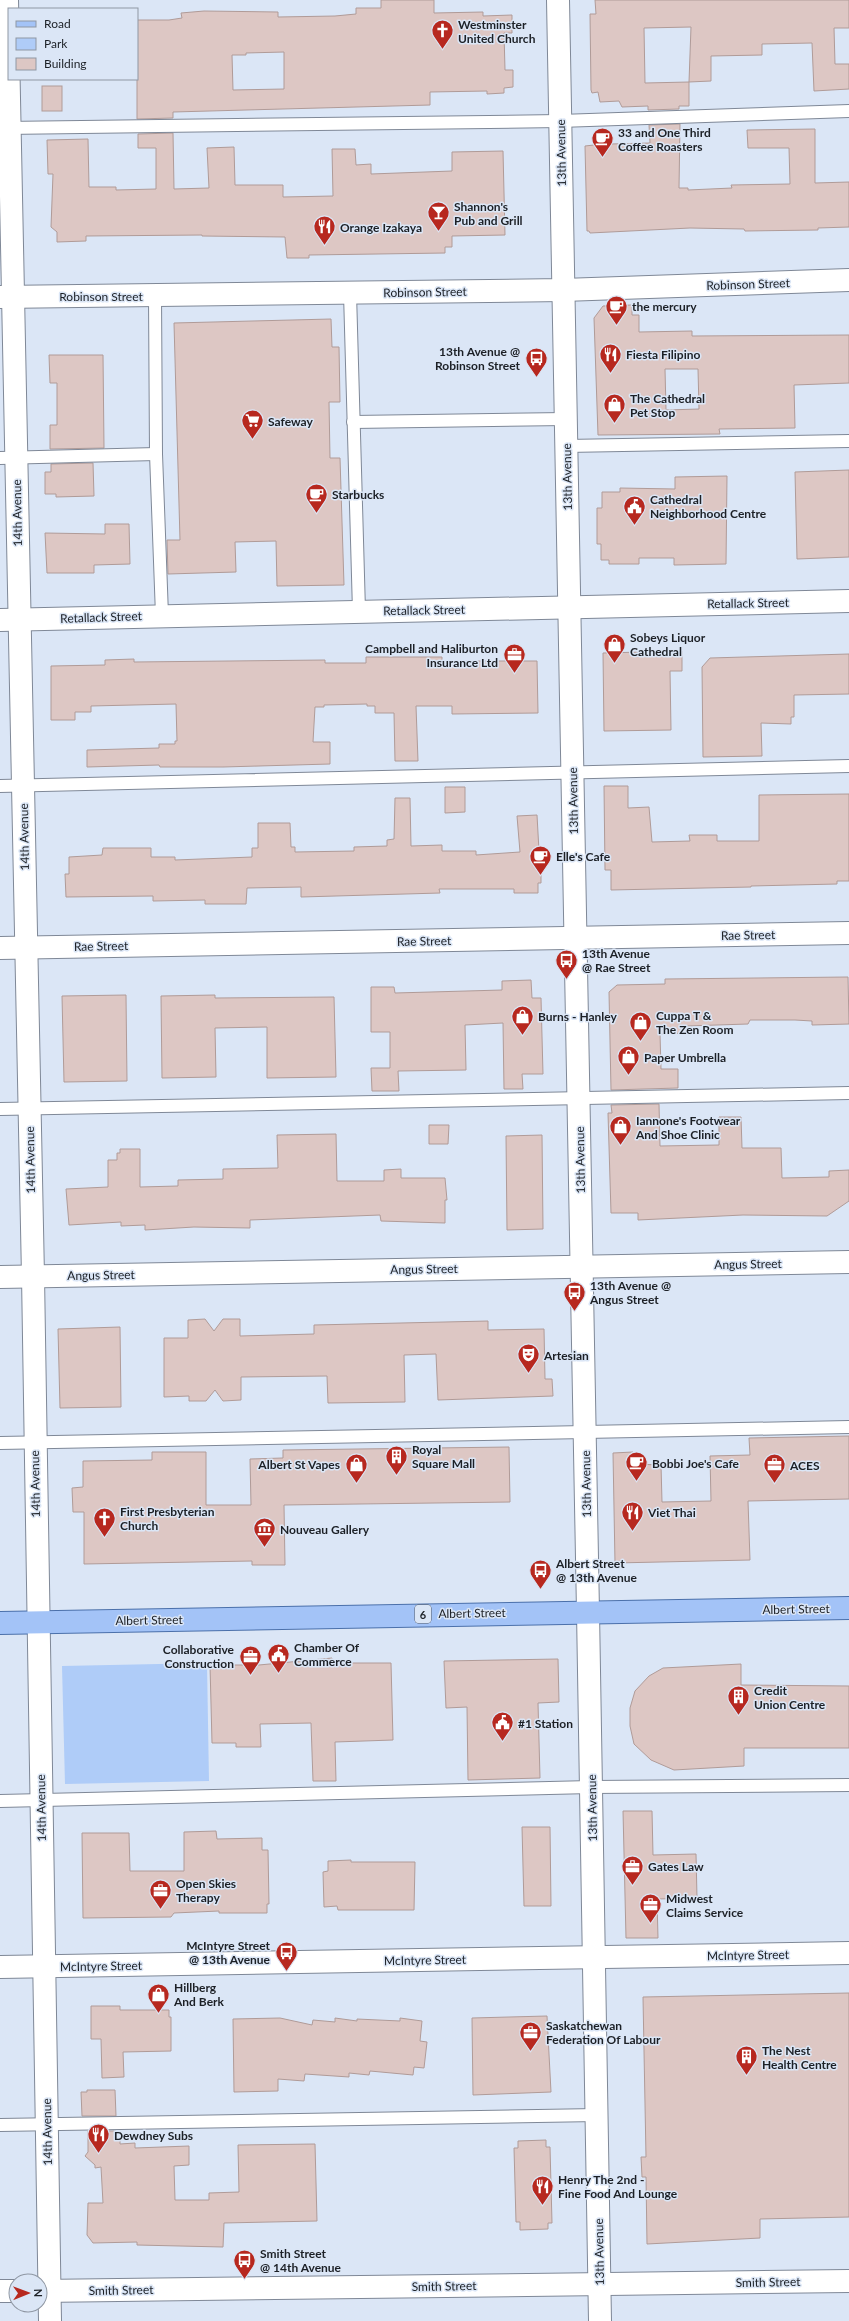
<svg xmlns="http://www.w3.org/2000/svg" width="849" height="2321" viewBox="0 0 849 2321" font-family="Lato,sans-serif">
<rect width="100%" height="100%" fill="#dbe6f6"/>
<polygon fill="#afccf8" points="207,1663 209,1781 65,1784 62,1666"/>
<g fill="#ddc7c4" stroke="#b09b98" fill-rule="evenodd">
<path d="M381,0H434V13L483,12V16L512,15V33H504L505,70H513V87L504,88V93L487,94V91L430,92V105L173,112V118L137,119V20H169L182,18L181,13L204,11L278,12V17L335,16L356,14V8H381ZM284,52V89L233,90L232,55H246V53Z"/>
<polygon points="595,0 849,0 849,28 834,28 835,64 849,64 849,89 814,91 812,43 762,44 762,55 711,56 711,81 689,82 691,27 644,28 645,83 689,82 689,106 679,106 679,109 648,110 648,106 622,107 619,101 600,102 598,92 592,93 591,90 590,14 596,14"/>
<rect x="42" y="86" width="20" height="25"/>
<polygon points="680,124 679,188 688,188 688,190 732,188 731,185 790,184 789,148 748,148 747,130 815,129 815,183 849,182 849,227 818,228 818,230 745,231 744,229 690,228 590,233 589,231 587,231 585,146 594,145 594,137 610,137 610,144 650,143 649,125"/>
<polygon points="173,133 174,189 209,188 207,148 234,147 235,185 283,185 283,197 333,196 332,149 355,149 356,165 371,164 371,174 452,171 452,152 503,151 505,235 452,236 452,247 445,247 445,253 309,255 309,258 287,258 285,237 202,236 202,235 86,236 86,241 57,242 57,232 51,227 53,174 48,174 47,140 88,139 89,187 116,187 116,190 156,189 156,148 138,148 138,134"/>
<path d="M632,305V315H639V332L692,331V336L849,335V383L794,385L795,428L719,429L720,434L598,435L594,318L603,306ZM665,369H698L699,409L666,410Z"/>
<polygon points="331,319 332,347 339,347 340,402 329,402 330,458 340,458 344,585 277,586 276,541 235,542 236,572 168,574 167,540 180,540 174,323"/>
<polygon points="49,355 103,355 104,448 50,449 50,425 57,425 57,383 50,383"/>
<polygon points="93,463 94,496 56,497 56,494 45,494 45,472 51,472 51,464"/>
<polygon points="849,470 849,557 797,559 795,472"/>
<polygon points="727,476 726,564 674,565 674,558 639,558 639,564 609,564 609,560 601,560 601,544 597,544 597,508 602,508 602,492 620,492 620,488 675,489 675,477"/>
<polygon points="105,524 129,524 130,564 94,565 94,573 47,573 45,533 105,534"/>
<polygon points="682,651 682,671 670,671 671,730 604,731 603,653"/>
<polygon points="849,654 849,694 794,695 794,717 791,717 791,724 761,723 762,756 703,757 702,667 710,658"/>
<polygon points="366,657 442,657 442,661 537,661 538,713 452,714 452,706 416,706 418,761 395,761 394,713 375,713 375,706 367,706 367,704 324,705 324,707 315,707 313,742 330,742 330,764 223,767 160,767 159,765 87,767 87,750 159,748 159,744 175,744 175,741 177,741 176,704 91,706 91,712 75,712 75,720 51,720 51,666 105,665 105,660 134,659 134,662 325,660 325,663 366,663"/>
<polygon points="604,786 628,786 628,808 649,807 652,842 690,841 689,835 717,835 717,841 759,841 759,795 849,794 849,881 837,881 837,884 751,886 751,887 611,890 611,870 605,870"/>
<polygon points="445,787 465,787 465,812 445,813"/>
<polygon points="395,798 410,798 411,846 442,845 442,851 476,851 476,855 520,852 517,816 537,815 539,851 541,851 541,883 538,883 538,893 514,893 514,889 439,889 440,893 301,897 301,887 247,888 246,904 205,904 205,900 153,901 153,896 66,897 65,874 69,874 69,857 102,855 103,848 151,848 151,857 175,857 175,860 252,857 252,848 258,848 258,823 290,823 291,847 295,847 295,852 354,851 354,847 387,846 387,840 394,839"/>
<polygon points="848,977 849,1024 812,1025 812,1021 795,1020 750,1020 748,1024 686,1026 686,1033 660,1034 661,1069 678,1069 678,1088 611,1090 609,992 617,985 665,984 665,979"/>
<polygon points="531,980 532,998 541,998 543,1074 522,1074 523,1089 504,1089 503,1023 465,1025 466,1070 398,1071 399,1091 372,1091 371,1068 390,1068 390,1032 371,1032 371,987 394,987 395,993 502,990 502,981"/>
<polygon points="126,995 127,1081 64,1082 62,996"/>
<polygon points="215,995 215,998 334,997 336,1077 267,1078 267,1027 215,1028 216,1077 162,1078 161,996"/>
<polygon points="659,1104 660,1146 719,1145 719,1117 741,1117 742,1148 781,1148 782,1178 829,1177 829,1171 849,1170 849,1201 827,1216 743,1215 638,1220 638,1213 611,1213 608,1113 612,1113 611,1105"/>
<polygon points="429,1125 449,1125 448,1144 429,1144"/>
<polygon points="336,1134 337,1181 384,1181 384,1170 401,1169 401,1178 445,1178 447,1200 445,1200 445,1223 381,1221 380,1215 250,1220 250,1228 194,1227 145,1230 145,1225 121,1226 121,1222 69,1225 66,1189 108,1187 108,1160 117,1160 117,1153 120,1153 120,1149 140,1149 140,1187 178,1186 178,1180 223,1179 223,1169 278,1168 277,1135"/>
<polygon points="542,1135 543,1229 507,1230 506,1136"/>
<polygon points="205,1319 214,1331 223,1319 240,1319 240,1336 314,1334 314,1325 488,1321 488,1330 544,1329 545,1379 552,1379 553,1396 438,1400 436,1354 404,1355 405,1402 328,1403 327,1376 241,1377 241,1400 223,1401 215,1390 206,1401 189,1401 189,1396 164,1397 164,1338 188,1338 188,1320"/>
<polygon points="120,1327 121,1407 60,1408 58,1329"/>
<polygon points="849,1436 849,1499 748,1501 750,1560 615,1563 613,1453 633,1452 633,1464 661,1465 662,1502 711,1501 710,1456 750,1455 749,1438"/>
<polygon points="509,1447 510,1502 284,1505 285,1565 252,1565 252,1561 84,1564 84,1512 73,1512 72,1488 83,1487 83,1461 152,1460 152,1452 206,1452 206,1505 251,1505 250,1459 283,1458 283,1450"/>
<polygon points="332,1658 332,1663 391,1663 393,1740 335,1742 336,1781 313,1781 311,1723 260,1724 261,1747 236,1747 236,1743 212,1743 210,1665 259,1665"/>
<polygon points="558,1659 559,1702 538,1703 540,1778 468,1780 467,1707 446,1708 444,1661"/>
<polygon points="741,1664 741,1685 849,1686 849,1748 744,1748 744,1766 674,1770 651,1760 634,1744 630,1726 630,1708 635,1691 649,1676 663,1668"/>
<polygon points="623,1811 652,1811 653,1855 696,1854 697,1898 657,1899 658,1938 626,1938"/>
<polygon points="522,1827 550,1827 551,1906 524,1906"/>
<polygon points="216,1831 217,1839 262,1838 262,1850 268,1850 269,1904 267,1904 267,1913 219,1913 219,1911 174,1913 171,1917 83,1918 82,1833 129,1833 130,1871 184,1871 184,1832"/>
<polygon points="351,1860 351,1862 415,1862 414,1910 338,1910 337,1906 324,1907 323,1872 328,1871 328,1861"/>
<polygon points="849,1993 849,2217 760,2219 760,2238 647,2244 646,2177 642,2177 641,2157 646,2157 643,1997"/>
<polygon points="91,2006 120,2006 120,2010 169,2010 169,2017 171,2017 171,2051 123,2052 124,2077 102,2078 101,2039 91,2039"/>
<polygon points="547,2016 551,2092 473,2095 472,2018"/>
<polygon points="280,2018 312,2025 313,2020 335,2022 335,2018 357,2021 357,2019 400,2021 400,2018 422,2021 420,2041 427,2042 424,2068 414,2067 413,2075 370,2071 369,2075 349,2073 349,2077 305,2074 304,2081 278,2079 278,2091 234,2092 233,2019"/>
<polygon points="87,2090 115,2090 116,2116 82,2116 81,2092 87,2092"/>
<polygon points="88,2131 116,2131 116,2140 120,2140 120,2144 135,2143 135,2148 189,2146 189,2165 174,2166 175,2200 209,2200 209,2193 239,2192 238,2145 315,2144 317,2221 224,2223 223,2247 137,2245 137,2242 93,2243 87,2235 88,2203 103,2203 101,2167 95,2168 95,2165 85,2156 88,2152"/>
<polygon points="546,2140 546,2147 550,2147 552,2223 548,2223 548,2229 520,2230 520,2222 516,2222 514,2148 518,2148 518,2141"/>
</g>
<g fill="none" stroke-linecap="round" stroke-linejoin="round">
<defs>
<g id="lane">
<polyline points="4,128 560,121 849,111"/>
<polyline points="350,293 359,611"/>
<polyline points="155,296 156,454 162,615"/>
<polyline points="353,422 566,419"/>
<polyline points="566,446 849,441"/>
<polyline points="0,458 156,454"/>
<polyline points="0,786 849,766"/>
<polyline points="0,1109 849,1093"/>
<polyline points="0,1443 849,1427"/>
<polyline points="0,1801 591,1787 849,1785"/>
<polyline points="0,2125 597,2115"/>
</g>
<g id="street">
<polyline points="7,0 33,1276 50,2321"/>
<polyline points="0,297 563,290 849,280"/>
<polyline points="0,620 849,601"/>
<polyline points="0,948 849,933"/>
<polyline points="0,1277 849,1262"/>
<polyline points="588,1612 600,2321"/>
<polyline points="0,1967 849,1953"/>
<polyline points="0,2291 16,2291"/>
<polyline points="40,2291 849,2281"/>
</g>
<polyline id="secondary" points="558,0 588,1612"/>
<polyline id="primary" points="0,1623 849,1608"/>
</defs>
<use href="#lane" stroke="#7f8897" stroke-width="14"/>
<use href="#street" stroke="#7f8897" stroke-width="24"/>
<use href="#secondary" stroke="#7f8897" stroke-width="24"/>
<use href="#primary" stroke="#4b70aa" stroke-width="24"/>
<use href="#lane" stroke="#fff" stroke-width="12"/>
<use href="#street" stroke="#fff" stroke-width="22"/>
<use href="#secondary" stroke="#fff" stroke-width="22"/>
<use href="#primary" stroke="#a3c3f7" stroke-width="22"/>
</g>
<defs>
<symbol id="church-pin" viewBox="-11 -11 22 30"><path d="M0 17L-7.5 6A9.5 9.5 0 1 1 7.5 6Z" fill="#b7281f" stroke="#dbe6f6"/><path d="M-1.2-6h2.4v3.5h3.3v2.4h-3.3V6h-2.4V-.1h-3.3v-2.4h3.3Z" fill="#fff"/></symbol>
<symbol id="cafe-pin" viewBox="-11 -11 22 30"><path d="M0 17L-7.5 6A9.5 9.5 0 1 1 7.5 6Z" fill="#b7281f" stroke="#dbe6f6"/><path d="M-5.5-4.5H6V0H3Q3 3.5 0 3.5H-2.5Q-5.5 3.5-5.5 0ZM3-3.2v2h1.7v-2ZM-6 4.5H4V6H-6Z" fill="#fff"/></symbol>
<symbol id="bar-pin" viewBox="-11 -11 22 30"><path d="M0 17L-7.5 6A9.5 9.5 0 1 1 7.5 6Z" fill="#b7281f" stroke="#dbe6f6"/><path d="M-6-5H6L.8 .8V4.5H3.5V6h-7V4.5H-.8V.8Z" fill="#fff"/></symbol>
<symbol id="restaurant-pin" viewBox="-11 -11 22 30"><path d="M0 17L-7.5 6A9.5 9.5 0 1 1 7.5 6Z" fill="#b7281f" stroke="#dbe6f6"/><path d="M-5-6h1v4h1v-4h1v4h1v-4h1v5L-1.5 .5V6h-2V.5L-5-1ZM5-6V6H3V1.5H1.5Q1.5-4 5-6Z" fill="#fff"/></symbol>
<symbol id="bus-pin" viewBox="-11 -11 22 30"><path d="M0 17L-7.5 6A9.5 9.5 0 1 1 7.5 6Z" fill="#b7281f" stroke="#dbe6f6"/><path d="M-5-6H5V4H4V6H2V4H-2V6H-4V4H-5ZM-3.5-4V0h7V-4ZM-3.5 1.2v1.5H-2V1.2ZM2 1.2v1.5H3.5V1.2Z" fill="#fff"/></symbol>
<symbol id="shop-pin" viewBox="-11 -11 22 30"><path d="M0 17L-7.5 6A9.5 9.5 0 1 1 7.5 6Z" fill="#b7281f" stroke="#dbe6f6"/><path d="M-5-2.5h2.3a2.7 3.5 0 0 1 5.4 0H5L5.5 6h-11ZM-1.5-2.5h3a1.5 2.3 0 0 0-3 0Z" fill="#fff"/></symbol>
<symbol id="supermarket-pin" viewBox="-11 -11 22 30"><path d="M0 17L-7.5 6A9.5 9.5 0 1 1 7.5 6Z" fill="#b7281f" stroke="#dbe6f6"/><path d="M-6-5.5h2.5l.6 2H6L4.5 2H-2.5L-4.4-4H-6ZM-1.5 3.2a1.3 1.3 0 1 0 .1 0ZM3 3.2a1.3 1.3 0 1 0 .1 0Z" fill="#fff"/></symbol>
<symbol id="civic-pin" viewBox="-11 -11 22 30"><path d="M0 17L-7.5 6A9.5 9.5 0 1 1 7.5 6Z" fill="#b7281f" stroke="#dbe6f6"/><path d="M-.6-6.5H3V-4.5H.6V-3L4-1V1h2V6H-6V1h2V-1L-.6-3ZM-1.2 2.5V6h2.4V2.5Z" fill="#fff"/></symbol>
<symbol id="office-pin" viewBox="-11 -11 22 30"><path d="M0 17L-7.5 6A9.5 9.5 0 1 1 7.5 6Z" fill="#b7281f" stroke="#dbe6f6"/><path d="M-6-3h4V-5.5h4V-3h4V5H-6ZM-1-4.5V-3h2v-1.5ZM-6 0V1H6V0Z" fill="#fff"/></symbol>
<symbol id="theatre-pin" viewBox="-11 -11 22 30"><path d="M0 17L-7.5 6A9.5 9.5 0 1 1 7.5 6Z" fill="#b7281f" stroke="#dbe6f6"/><path d="M-5-5.5Q0-4 5-5.5V0Q5 5 0 6Q-5 5-5 0ZM-3.3-2.5H-1v1.5H-3.3ZM1-2.5H3.3v1.5H1ZM-2.8 1Q0 5.5 2.8 1Z" fill="#fff"/></symbol>
<symbol id="building-pin" viewBox="-11 -11 22 30"><path d="M0 17L-7.5 6A9.5 9.5 0 1 1 7.5 6Z" fill="#b7281f" stroke="#dbe6f6"/><path d="M-4-6H4V6H1V3H-1V6H-4ZM-2.5-4.3h1.7v1.8h-1.7ZM.8-4.3h1.7v1.8H.8ZM-2.5-1h1.7V.8h-1.7ZM.8-1h1.7V.8H.8Z" fill="#fff"/></symbol>
<symbol id="museum-pin" viewBox="-11 -11 22 30"><path d="M0 17L-7.5 6A9.5 9.5 0 1 1 7.5 6Z" fill="#b7281f" stroke="#dbe6f6"/><path d="M0-6L6-3V-2H-6V-3ZM-5-1h2V3h-2ZM-1-1h2V3h-2ZM3-1h2V3H3ZM-6 4H6V6H-6Z" fill="#fff"/></symbol>
</defs>
<g fill-rule="evenodd">
<use href="#church-pin" x="430" y="18" width="25" height="34"/>
<use href="#cafe-pin" x="590" y="126" width="25" height="34"/>
<use href="#bar-pin" x="426" y="200" width="25" height="34"/>
<use href="#restaurant-pin" x="312" y="214" width="25" height="34"/>
<use href="#cafe-pin" x="604" y="294" width="25" height="34"/>
<use href="#restaurant-pin" x="598" y="342" width="25" height="34"/>
<use href="#bus-pin" x="524" y="346" width="25" height="34"/>
<use href="#shop-pin" x="602" y="392" width="25" height="34"/>
<use href="#supermarket-pin" x="240" y="408" width="25" height="34"/>
<use href="#cafe-pin" x="304" y="482" width="25" height="34"/>
<use href="#civic-pin" x="622" y="494" width="25" height="34"/>
<use href="#shop-pin" x="602" y="632" width="25" height="34"/>
<use href="#office-pin" x="502" y="642" width="25" height="34"/>
<use href="#cafe-pin" x="528" y="844" width="25" height="34"/>
<use href="#bus-pin" x="554" y="948" width="25" height="34"/>
<use href="#shop-pin" x="510" y="1004" width="25" height="34"/>
<use href="#shop-pin" x="628" y="1010" width="25" height="34"/>
<use href="#shop-pin" x="616" y="1044" width="25" height="34"/>
<use href="#shop-pin" x="608" y="1114" width="25" height="34"/>
<use href="#bus-pin" x="562" y="1280" width="25" height="34"/>
<use href="#theatre-pin" x="516" y="1342" width="25" height="34"/>
<use href="#building-pin" x="384" y="1444" width="25" height="34"/>
<use href="#cafe-pin" x="624" y="1450" width="25" height="34"/>
<use href="#shop-pin" x="344" y="1452" width="25" height="34"/>
<use href="#office-pin" x="762" y="1452" width="25" height="34"/>
<use href="#restaurant-pin" x="620" y="1500" width="25" height="34"/>
<use href="#church-pin" x="92" y="1506" width="25" height="34"/>
<use href="#museum-pin" x="252" y="1516" width="25" height="34"/>
<use href="#bus-pin" x="528" y="1558" width="25" height="34"/>
<use href="#civic-pin" x="266" y="1642" width="25" height="34"/>
<use href="#office-pin" x="238" y="1644" width="25" height="34"/>
<use href="#building-pin" x="726" y="1684" width="25" height="34"/>
<use href="#civic-pin" x="490" y="1710" width="25" height="34"/>
<use href="#office-pin" x="620" y="1854" width="25" height="34"/>
<use href="#office-pin" x="148" y="1878" width="25" height="34"/>
<use href="#office-pin" x="638" y="1892" width="25" height="34"/>
<use href="#bus-pin" x="274" y="1940" width="25" height="34"/>
<use href="#shop-pin" x="146" y="1982" width="25" height="34"/>
<use href="#office-pin" x="518" y="2020" width="25" height="34"/>
<use href="#building-pin" x="734" y="2044" width="25" height="34"/>
<use href="#restaurant-pin" x="86" y="2122" width="25" height="34"/>
<use href="#restaurant-pin" x="530" y="2174" width="25" height="34"/>
<use href="#bus-pin" x="232" y="2248" width="25" height="34"/>
</g>
<g text-anchor="middle" dominant-baseline="central" stroke-width="3" stroke-linejoin="round" paint-order="stroke">
<rect fill="#dbe6f6" stroke="#555b64" stroke-width="1" x="415" y="1605" width="16" height="18" rx="3"/>
<g font-size="11" font-weight="bold" fill="#1c2026">
<text x="423" y="1614">6</text>
</g>
<g font-size="12" font-weight="bold" fill="#1c2026" stroke="#dbe6f6" text-anchor="start">
<text x="458" y="24">Westminster<tspan x="458" dy="14">United Church</tspan></text>
<text x="618" y="132">33 and One Third<tspan x="618" dy="14">Coffee Roasters</tspan></text>
<text x="454" y="206">Shannon's<tspan x="454" dy="14">Pub and Grill</tspan></text>
<text x="340" y="227">Orange Izakaya</text>
<text x="632" y="306">the mercury</text>
<text x="520" y="351" text-anchor="end">13th Avenue @<tspan x="520" dy="14">Robinson Street</tspan></text>
<text x="626" y="354">Fiesta Filipino</text>
<text x="630" y="398">The Cathedral<tspan x="630" dy="14">Pet Stop</tspan></text>
<text x="268" y="421">Safeway</text>
<text x="332" y="494">Starbucks</text>
<text x="650" y="499">Cathedral<tspan x="650" dy="14">Neighborhood Centre</tspan></text>
<text x="630" y="637">Sobeys Liquor<tspan x="630" dy="14">Cathedral</tspan></text>
<text x="498" y="648" text-anchor="end">Campbell and Haliburton<tspan x="498" dy="14">Insurance Ltd</tspan></text>
<text x="556" y="856">Elle's Cafe</text>
<text x="582" y="953">13th Avenue<tspan x="582" dy="14">@ Rae Street</tspan></text>
<text x="656" y="1015">Cuppa T &amp;<tspan x="656" dy="14">The Zen Room</tspan></text>
<text x="538" y="1016">Burns - Hanley</text>
<text x="644" y="1057">Paper Umbrella</text>
<text x="636" y="1120">Iannone's Footwear<tspan x="636" dy="14">And Shoe Clinic</tspan></text>
<text x="590" y="1285">13th Avenue @<tspan x="590" dy="14">Angus Street</tspan></text>
<text x="544" y="1355">Artesian</text>
<text x="412" y="1449">Royal<tspan x="412" dy="14">Square Mall</tspan></text>
<text x="652" y="1463">Bobbi Joe's Cafe</text>
<text x="340" y="1464" text-anchor="end">Albert St Vapes</text>
<text x="790" y="1465">ACES</text>
<text x="120" y="1511">First Presbyterian<tspan x="120" dy="14">Church</tspan></text>
<text x="648" y="1512">Viet Thai</text>
<text x="280" y="1529">Nouveau Gallery</text>
<text x="556" y="1563">Albert Street<tspan x="556" dy="14">@ 13th Avenue</tspan></text>
<text x="294" y="1647">Chamber Of<tspan x="294" dy="14">Commerce</tspan></text>
<text x="234" y="1649" text-anchor="end">Collaborative<tspan x="234" dy="14">Construction</tspan></text>
<text x="754" y="1690">Credit<tspan x="754" dy="14">Union Centre</tspan></text>
<text x="518" y="1723">#1 Station</text>
<text x="648" y="1866">Gates Law</text>
<text x="176" y="1883">Open Skies<tspan x="176" dy="14">Therapy</tspan></text>
<text x="666" y="1898">Midwest<tspan x="666" dy="14">Claims Service</tspan></text>
<text x="270" y="1945" text-anchor="end">McIntyre Street<tspan x="270" dy="14">@ 13th Avenue</tspan></text>
<text x="174" y="1987">Hillberg<tspan x="174" dy="14">And Berk</tspan></text>
<text x="546" y="2025">Saskatchewan<tspan x="546" dy="14">Federation Of Labour</tspan></text>
<text x="762" y="2050">The Nest<tspan x="762" dy="14">Health Centre</tspan></text>
<text x="114" y="2135">Dewdney Subs</text>
<text x="558" y="2179">Henry The 2nd -<tspan x="558" dy="14">Fine Food And Lounge</tspan></text>
<text x="260" y="2253">Smith Street<tspan x="260" dy="14">@ 14th Avenue</tspan></text>
</g>
<g font-size="12" fill="#1c2026" stroke="#dbe6f6">
<text transform="translate(561 153) rotate(-91)">13th Avenue</text>
<text transform="translate(748 284) rotate(-2)">Robinson Street</text>
<text transform="translate(425 292) rotate(-1)">Robinson Street</text>
<text x="101" y="296">Robinson Street</text>
<text transform="translate(567 477) rotate(-91)">13th Avenue</text>
<text transform="translate(17 513) rotate(-91)">14th Avenue</text>
<text transform="translate(748 603) rotate(-1)">Retallack Street</text>
<text transform="translate(424 610) rotate(-1)">Retallack Street</text>
<text transform="translate(101 617) rotate(-2)">Retallack Street</text>
<text transform="translate(573 801) rotate(-91)">13th Avenue</text>
<text transform="translate(24 837) rotate(-91)">14th Avenue</text>
<text transform="translate(748 935) rotate(-1)">Rae Street</text>
<text transform="translate(424 941) rotate(-1)">Rae Street</text>
<text transform="translate(101 946) rotate(-1)">Rae Street</text>
<text transform="translate(30 1160) rotate(-91)">14th Avenue</text>
<text transform="translate(580 1160) rotate(-91)">13th Avenue</text>
<text transform="translate(748 1264) rotate(-1)">Angus Street</text>
<text transform="translate(424 1269) rotate(-1)">Angus Street</text>
<text transform="translate(101 1275) rotate(-1)">Angus Street</text>
<text transform="translate(35 1484) rotate(-91)">14th Avenue</text>
<text transform="translate(586 1484) rotate(-91)">13th Avenue</text>
<text transform="translate(796 1609) rotate(-1)">Albert Street</text>
<text transform="translate(472 1613) rotate(-1)">Albert Street</text>
<text transform="translate(149 1620) rotate(-1)">Albert Street</text>
<text transform="translate(41 1808) rotate(-91)">14th Avenue</text>
<text transform="translate(592 1808) rotate(-91)">13th Avenue</text>
<text transform="translate(748 1955) rotate(-1)">McIntyre Street</text>
<text transform="translate(425 1960) rotate(-1)">McIntyre Street</text>
<text transform="translate(101 1966) rotate(-1)">McIntyre Street</text>
<text transform="translate(47 2132) rotate(-91)">14th Avenue</text>
<text transform="translate(599 2252) rotate(-91)">13th Avenue</text>
<text transform="translate(768 2282) rotate(-1)">Smith Street</text>
<text transform="translate(444 2286) rotate(-1)">Smith Street</text>
<text transform="translate(121 2290) rotate(-1)">Smith Street</text>
</g>
</g>
<rect x="8" y="8" width="130" height="72" fill="#dbe6f6" stroke="#8f97a3"/>
<rect x="16" y="21" width="20" height="6" fill="#a3c3f7" stroke="#8f97a3"/>
<text x="44" y="28" font-size="12" fill="#1c2026">Road</text>
<rect x="16" y="38" width="20" height="12" fill="#afccf8" stroke="#8f97a3"/>
<text x="44" y="48" font-size="12" fill="#1c2026">Park</text>
<rect x="16" y="58" width="20" height="12" fill="#ddc7c4" stroke="#8f97a3"/>
<text x="44" y="68" font-size="12" fill="#1c2026">Building</text>
<g transform="translate(28 2293) rotate(89)"><circle r="19" fill="#dbe6f6" stroke="#8f97a3"/>
<path d="M0-3L7 15L0 10L-7 15Z" fill="#b7281f"/>
<text y="-6" font-size="11" font-weight="bold" text-anchor="middle" fill="#1c2026">N</text>
</g>
</svg>
